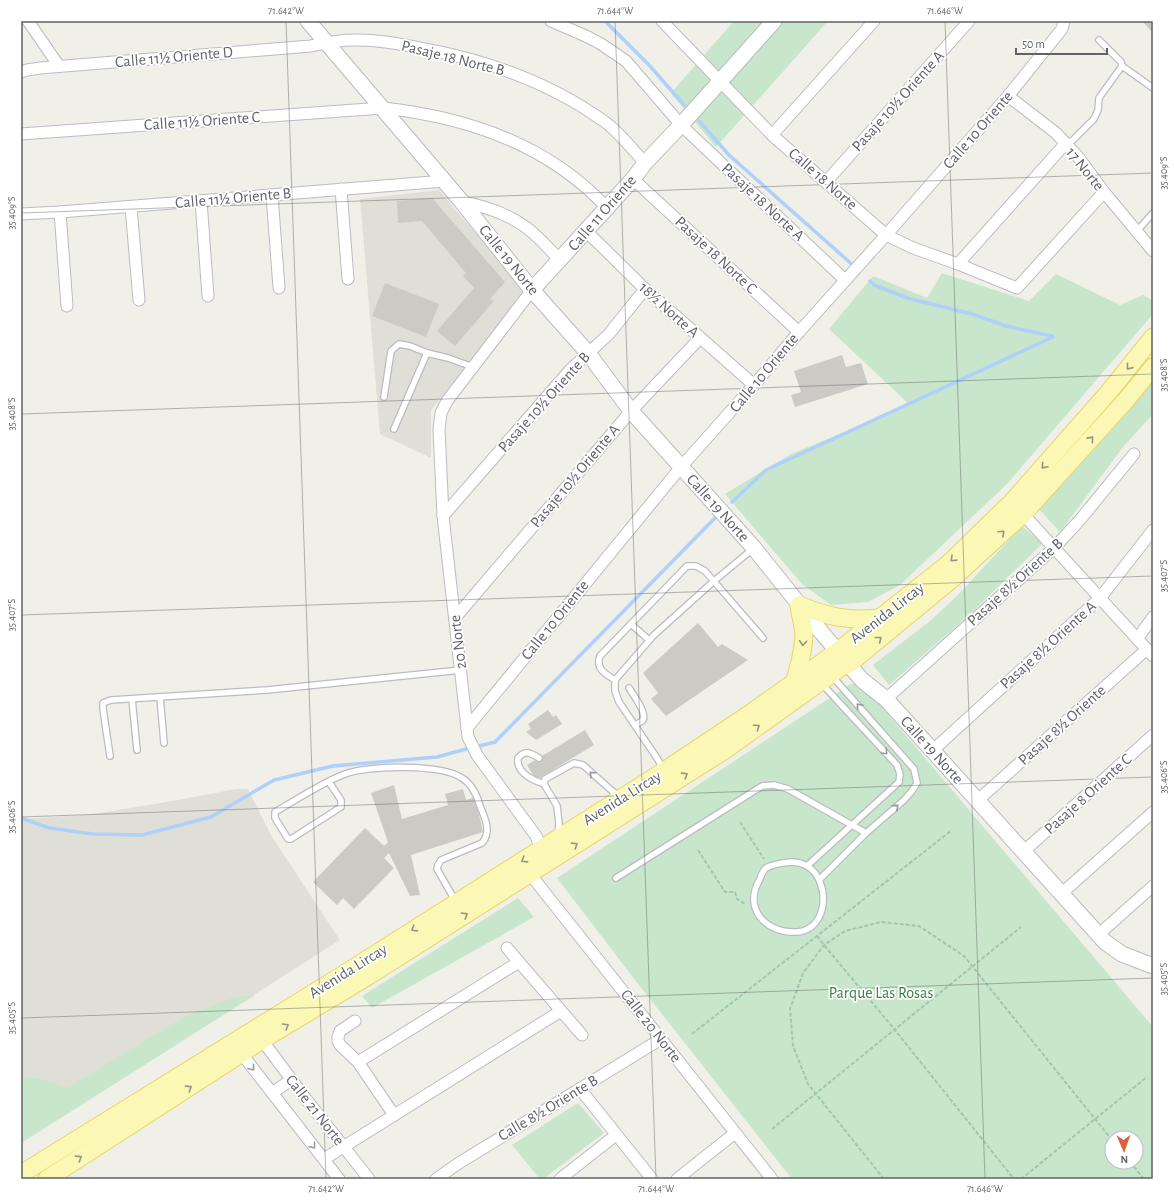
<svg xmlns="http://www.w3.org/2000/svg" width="1174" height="1200" viewBox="0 0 1174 1200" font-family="'Alegreya Sans',sans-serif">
<rect width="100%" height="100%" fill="#f0f0e8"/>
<g fill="#e0dfd7">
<polygon points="439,190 528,295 431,410 431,458 380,434 360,199"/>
<polygon points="236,789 248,789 272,837 340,940 21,1143 21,819 87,815 167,802"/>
</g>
<g fill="#c7e6cb" fill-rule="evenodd">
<polygon points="734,21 828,21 716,147 671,93"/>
<polygon points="942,273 1029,301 1056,274 1120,305 1143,295 1153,301 1153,314 1007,484 900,585 868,602 831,605 802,584 725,494 791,454 910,405 829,329 873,276 927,298"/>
<polygon points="1153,378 1153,414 1123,447 1060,532 1038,508"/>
<polygon points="1022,526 1043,543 968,616 889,685 873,665 930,621 957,596"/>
<path d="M859,682L864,686L1153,1027V1179H792L632,976L557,878L851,684ZM1112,1138H1136V1162H1112Z"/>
<polygon points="518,898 534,917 372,1008 362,996"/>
<path d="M255,995L21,1143V1077C37,1077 53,1082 67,1088L184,1017L235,997Z"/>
<polygon points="578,1103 604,1133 543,1179 540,1179 512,1145"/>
</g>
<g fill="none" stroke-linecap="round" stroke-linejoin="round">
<g stroke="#afd0fa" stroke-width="3.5">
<polyline points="605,21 649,65 684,105"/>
<polyline points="699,121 729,155 855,267"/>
<polyline points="870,281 874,285 907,298 972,314 1006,326 1052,336"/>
<polyline points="732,502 766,470 1053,337"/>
<polyline points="479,746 495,742 716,517"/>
<polyline points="21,818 49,828 93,834 142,835 211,817 274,780 333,766 437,757 466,749"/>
</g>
</g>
<g fill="#cccac5">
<polygon points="1142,21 1153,21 1153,33"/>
<polygon points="432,198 505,282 490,299 494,301 455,346 437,331 474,288 463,276 466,273 422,221 398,223 397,201"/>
<polygon points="385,283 439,304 426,337 372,316"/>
<polygon points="842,355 846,367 861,363 868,384 795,407 791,395 801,392 794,371"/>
<polygon points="698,623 718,647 722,644 748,660 666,716 651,699 658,693 643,673"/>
<polygon points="548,710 553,717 556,715 562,724 536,740 526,732 531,729 528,724"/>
<polygon points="585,730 594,745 536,780 527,765"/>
<polygon points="394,785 402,819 448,805 445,794 463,789 466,800 475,797 483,832 411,855 420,895 410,896 389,853 384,858 394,868 354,909 343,898 337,905 313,882 365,828 384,846 388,842 371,793"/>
</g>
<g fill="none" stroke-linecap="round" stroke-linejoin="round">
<defs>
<g id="lane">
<polyline points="1122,66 1153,88"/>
<polyline points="1065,144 1073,140 1094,119 1098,110 1099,98 1122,66 1121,62 1099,40"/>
<polyline points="1137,231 1153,213"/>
<polyline points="384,397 391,351 399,344 410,346 427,353"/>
<polyline points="394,429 427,353 448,358 473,367"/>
<polyline points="631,624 649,640"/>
<polyline points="615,680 654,635 714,581 754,548"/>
<path d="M629,688C633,694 647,713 643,720C641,722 637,724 635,725"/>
<polyline points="160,697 164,743"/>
<polyline points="132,699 137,750"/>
<polyline points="110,756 103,709 103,703 111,700 267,690 461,670"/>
<path d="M539,758C530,753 526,749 518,758C516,773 532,780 544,784"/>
<path d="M663,769L657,758L619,702L615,691V680C605,674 595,668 600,656L687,566H696L705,571L763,638"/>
<path d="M329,782L341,800V807L291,839H288L275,818V812C296,800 323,782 345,774C368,765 442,764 462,778C472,784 477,795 480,806C485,818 492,832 482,843L441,860L438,865L437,869L456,902"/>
<polyline points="558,834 559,824 557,806 544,784 545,779 574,763 583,765 611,790 620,797"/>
<path d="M790,862C796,862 802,863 807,866C831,880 829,930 797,932C766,934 742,908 760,879C761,876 763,870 766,868C772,864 782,863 790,862Z"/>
<polyline points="807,866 899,782 900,774 897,765 822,684"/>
<polyline points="616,878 762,786 774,785 788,789 866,833"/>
<polyline points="820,879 866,833 903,801 912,791 917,783 914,769 832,676"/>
</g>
<g id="street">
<polyline points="28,21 59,66"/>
<polyline points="551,21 588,37 601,44 626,61 681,125 845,280"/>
<polyline points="662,21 772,135 886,235 913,248 958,264 1017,288 1104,192"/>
<path d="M21,72L27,70L40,68L311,46C325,43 338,40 353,40C377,39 402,44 425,49C489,61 551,83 605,122C620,133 632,149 645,163"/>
<polyline points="1008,96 1056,133 1079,158 1104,192 1153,251"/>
<path d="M21,134L383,108C466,117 549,145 607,208"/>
<polyline points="772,135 874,21"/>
<polyline points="633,179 799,332"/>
<polyline points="826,182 969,21"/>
<polyline points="341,189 348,279"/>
<polyline points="272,195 279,288"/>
<polyline points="201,201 208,296"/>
<path d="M462,202C485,206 508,214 527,228C539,237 549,249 560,260"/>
<polyline points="131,207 139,300"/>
<polyline points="60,212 67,306"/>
<polyline points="21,214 60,212 445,181"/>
<polyline points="586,231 645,289 754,385"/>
<polyline points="958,264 1065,144"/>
<polyline points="532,290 447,401 441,413 439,429 443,516 468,737 477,755 536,836 541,849"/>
<polyline points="1023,514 1153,656"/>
<polyline points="443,516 570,370 609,334 645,289"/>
<polyline points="455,618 631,411 700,338"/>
<polyline points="1137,639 1153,617"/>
<polyline points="886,699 1054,548 1079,521 1134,454"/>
<polyline points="467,728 681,467 754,385 799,332 886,235 1008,96 1062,29 1064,21"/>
<polyline points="932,751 1100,598 1153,530"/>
<polyline points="977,801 1147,649"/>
<polyline points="1023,852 1153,735"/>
<polyline points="530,874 772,1179"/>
<polyline points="1061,894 1153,812"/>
<polyline points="1098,935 1153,886"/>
<polyline points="507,948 582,1035"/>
<polyline points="355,1021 340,1031 338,1037 338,1041 340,1045 358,1062 394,1115"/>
<polyline points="262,1040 306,1099 369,1179"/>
<polyline points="238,1049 339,1179"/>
<polyline points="358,1062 519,962"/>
<polyline points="580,1089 652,1179"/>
<polyline points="272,1093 291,1080"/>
<polyline points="324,1159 561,1011"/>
<polyline points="436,1179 459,1163 661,1039"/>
<polyline points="560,1179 616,1135"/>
<polyline points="677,1179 735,1133"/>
</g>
<g id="secondary">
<polyline points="308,21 462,202 532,290 588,353 631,411 754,548 822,633 862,680 886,699 1105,942 1122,954 1153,966"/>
<polyline points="532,290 633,179 645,163 681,125 774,21"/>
</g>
<g id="primary">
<path d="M799,605C829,617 846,621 879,618"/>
<path d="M794,683C799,667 804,650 804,633C803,624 800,614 799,605"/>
<polyline points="21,1174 344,974 664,771 751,713 838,651 947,565 1012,502 1108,393 1153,337"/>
<polyline points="47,1179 262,1040 370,975 725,750 841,667 849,664 952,579 1023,514 1127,399 1153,367"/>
</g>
</defs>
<use href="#lane" stroke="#babcc1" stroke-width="8"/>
<use href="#street" stroke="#babcc1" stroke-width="13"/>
<use href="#secondary" stroke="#b9bbc0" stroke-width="17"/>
<use href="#primary" stroke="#e9d568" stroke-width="19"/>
<g stroke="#a0c7b0" stroke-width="2" stroke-dasharray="4 2" stroke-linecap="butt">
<polyline points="740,822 764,859"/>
<polyline points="698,850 725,892 735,892 737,899 745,904"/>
<polyline points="817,936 824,945 895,1030 1014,1179"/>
<polyline points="692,1034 952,830"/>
<polyline points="772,1129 1021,927"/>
<polyline points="1130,1162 1144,1179"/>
<polyline points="884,1179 808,1084 793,1046 790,1009 803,973 824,945 845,931 881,922 919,926 964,956 1112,1140"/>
<polyline points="1021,1179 1147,1077"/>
</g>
<use href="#lane" stroke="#fff" stroke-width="5.5"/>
<use href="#street" stroke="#fff" stroke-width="11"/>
<use href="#secondary" stroke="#fff" stroke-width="15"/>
<use href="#primary" stroke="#faf8b4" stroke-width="17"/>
</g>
<defs><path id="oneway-chevron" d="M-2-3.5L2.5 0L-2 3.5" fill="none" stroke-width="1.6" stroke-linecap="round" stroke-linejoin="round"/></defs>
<g stroke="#959682">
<use href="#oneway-chevron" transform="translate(1129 367) rotate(129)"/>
<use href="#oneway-chevron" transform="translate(1091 439) rotate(-48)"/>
<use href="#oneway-chevron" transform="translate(1044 466) rotate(131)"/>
<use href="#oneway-chevron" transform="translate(1002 533) rotate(-43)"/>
<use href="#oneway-chevron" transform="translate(953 559) rotate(136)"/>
<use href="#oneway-chevron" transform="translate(879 639) rotate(-39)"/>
<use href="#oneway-chevron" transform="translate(803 643) rotate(94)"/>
<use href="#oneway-chevron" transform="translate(757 727) rotate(-35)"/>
<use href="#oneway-chevron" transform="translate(685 775) rotate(-32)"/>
<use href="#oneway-chevron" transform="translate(575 845) rotate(-32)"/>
<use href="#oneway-chevron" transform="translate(524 860) rotate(148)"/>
<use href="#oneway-chevron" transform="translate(465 915) rotate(-32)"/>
<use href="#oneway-chevron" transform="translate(414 929) rotate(148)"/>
<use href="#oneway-chevron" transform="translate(286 1026) rotate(-31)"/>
<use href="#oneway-chevron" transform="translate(189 1088) rotate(-33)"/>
<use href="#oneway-chevron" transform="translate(79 1158) rotate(-33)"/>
</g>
<g stroke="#97999c">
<use href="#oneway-chevron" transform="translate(859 706) rotate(-131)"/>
<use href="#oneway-chevron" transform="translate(885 752) rotate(47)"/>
<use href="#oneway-chevron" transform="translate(592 774) rotate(-138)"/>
<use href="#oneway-chevron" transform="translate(896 807) rotate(-40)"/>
<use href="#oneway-chevron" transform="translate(252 1068) rotate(53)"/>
<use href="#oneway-chevron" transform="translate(313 1146) rotate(52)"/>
</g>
<path fill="none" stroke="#5f6267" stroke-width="1" stroke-opacity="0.45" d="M286,21L326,1179M615,21L656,1179M945,21L985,1179M21,213L1153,173M21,414L1153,374M21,615L1153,576M21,817L1153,777M21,1018L1153,978"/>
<g text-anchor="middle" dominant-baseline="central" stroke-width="3.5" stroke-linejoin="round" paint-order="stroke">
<g font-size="16" fill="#5f6267" stroke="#fff">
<text transform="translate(174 57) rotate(-5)">Calle 11½ Oriente D</text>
<text transform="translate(453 58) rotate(14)">Pasaje 18 Norte B</text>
<text transform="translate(898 101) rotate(-48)">Pasaje 10½ Oriente A</text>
<text transform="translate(202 121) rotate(-4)">Calle 11½ Oriente C</text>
<text transform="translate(978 130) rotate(-49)">Calle 10 Oriente</text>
<text transform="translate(1085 169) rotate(51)">17 Norte</text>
<text transform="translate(823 179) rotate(41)">Calle 18 Norte</text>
<text transform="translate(233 198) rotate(-5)">Calle 11½ Oriente B</text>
<text transform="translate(763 202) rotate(43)">Pasaje 18 Norte A</text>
<text transform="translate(602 213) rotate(-49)">Calle 11 Oriente</text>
<text transform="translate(716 255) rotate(43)">Pasaje 18 Norte C</text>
<text transform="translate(509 260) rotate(51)">Calle 19 Norte</text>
<text transform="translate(669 310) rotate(42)">18½ Norte A</text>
<text transform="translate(764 373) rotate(-50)">Calle 10 Oriente</text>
<text transform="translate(544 402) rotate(-48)">Pasaje 10½ Oriente B</text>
<text transform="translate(575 476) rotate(-50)">Pasaje 10½ Oriente A</text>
<text transform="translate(718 508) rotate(48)">Calle 19 Norte</text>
<text transform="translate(1015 582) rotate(-42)">Pasaje 8½ Oriente B</text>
<text transform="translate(887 613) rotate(-38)">Avenida Lircay</text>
<text transform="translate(555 620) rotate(-51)">Calle 10 Oriente</text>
<text transform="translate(458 642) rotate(-97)">20 Norte</text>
<text transform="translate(1048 645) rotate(-42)">Pasaje 8½ Oriente A</text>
<text transform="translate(1062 725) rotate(-42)">Pasaje 8½ Oriente</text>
<text transform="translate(932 750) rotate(48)">Calle 19 Norte</text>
<text transform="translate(1088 794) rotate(-42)">Pasaje 8 Oriente C</text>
<text transform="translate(622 798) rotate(-32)">Avenida Lircay</text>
<text transform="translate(348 971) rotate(-32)">Avenida Lircay</text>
<text transform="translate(651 1026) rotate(52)">Calle 20 Norte</text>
<text transform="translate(548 1108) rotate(-31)">Calle 8½ Oriente B</text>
<text transform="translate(315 1110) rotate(52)">Calle 21 Norte</text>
</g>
<g font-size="16" fill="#3b8347" stroke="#fff">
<text x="881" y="993">Parque Las Rosas</text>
</g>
</g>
<rect width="1174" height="1200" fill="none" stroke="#ffffff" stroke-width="44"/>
<g transform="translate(1124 1150) rotate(178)"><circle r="19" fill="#ffffff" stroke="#bfc0c2"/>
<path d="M0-3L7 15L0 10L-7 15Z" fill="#df6040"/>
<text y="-6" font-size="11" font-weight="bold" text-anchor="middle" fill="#5f6267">N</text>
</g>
<path d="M1016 48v6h91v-6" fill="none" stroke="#5f6267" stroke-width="2"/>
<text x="1022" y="48" font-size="12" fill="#5f6267" stroke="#ffffff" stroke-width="3" paint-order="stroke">50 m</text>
<rect x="22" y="22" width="1130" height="1156" fill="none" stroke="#5f6267" stroke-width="1.5"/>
<g font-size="10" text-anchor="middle" fill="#5f6267">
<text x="286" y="14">71.642°W</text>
<text x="615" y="14">71.644°W</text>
<text x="945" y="14">71.646°W</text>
<text transform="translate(1163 173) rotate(-90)" y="4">35.409°S</text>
<text transform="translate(11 213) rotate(-90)" y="4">35.409°S</text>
<text transform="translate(1163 375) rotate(-90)" y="4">35.408°S</text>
<text transform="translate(11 414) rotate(-90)" y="4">35.408°S</text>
<text transform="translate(1163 576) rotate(-90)" y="4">35.407°S</text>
<text transform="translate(11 615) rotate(-90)" y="4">35.407°S</text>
<text transform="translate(1163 777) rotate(-90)" y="4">35.406°S</text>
<text transform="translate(11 817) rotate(-90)" y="4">35.406°S</text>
<text transform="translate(1163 979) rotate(-90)" y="4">35.405°S</text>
<text transform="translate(11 1018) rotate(-90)" y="4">35.405°S</text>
<text x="326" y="1192">71.642°W</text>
<text x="656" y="1192">71.644°W</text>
<text x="985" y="1192">71.646°W</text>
</g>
</svg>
